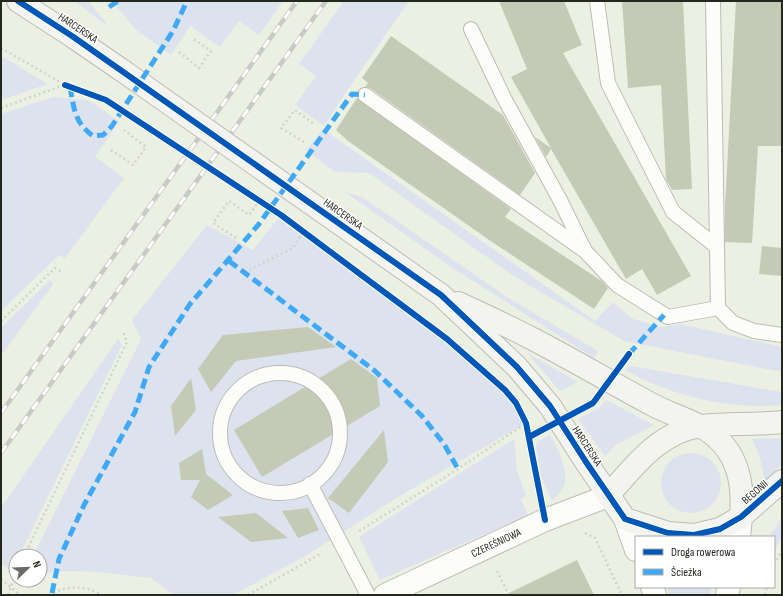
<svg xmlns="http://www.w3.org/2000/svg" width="783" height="596" viewBox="0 0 783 596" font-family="'Sofia Sans Condensed',sans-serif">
<rect width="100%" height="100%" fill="#ecf0e3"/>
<g fill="#dce3ee">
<polygon points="74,1 87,1 91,4 109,27"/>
<polygon points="112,1 283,1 259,35 239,21 220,47 190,26 171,55 136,30"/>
<polygon points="344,1 409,1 351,85 324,126 295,105 316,76 299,64"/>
<polygon points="1,56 48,84 1,100"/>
<polygon points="53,97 88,100 119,121 95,157 124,178 65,258 59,255 1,311 1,114"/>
<polygon points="323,129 595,321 613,302 633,319 661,327 681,324 782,347 782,372 624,341 512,275 369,173 336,172 306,151"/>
<polygon points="345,192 362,197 510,299 598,351 594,358 451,267"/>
<polygon points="281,215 447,339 505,390 516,403 526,423 403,494 307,555 233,595 174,595 151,578 97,572 67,571 44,573 40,576 40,556 33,556 141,339 132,320 207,225 253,250"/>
<polygon points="50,280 53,284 1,356 1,328"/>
<polygon points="118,339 122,345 19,556 16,556 16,562 11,571 1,563 1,508"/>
<polygon points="527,353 578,382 560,391"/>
<path d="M631,366L782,392V405C728,410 672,396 625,370Z"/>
<polygon points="606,400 654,425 617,444 605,456 578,419 599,408"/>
<path d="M549,435C558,445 567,469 565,483C563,491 557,496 552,501L541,477L536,446L538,442Z"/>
<polygon points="782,438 782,464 765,481 759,454 752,439"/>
<polygon points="514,439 517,471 526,496 521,499 528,515 380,580 359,537"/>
<circle cx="691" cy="483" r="30"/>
<polygon points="782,517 782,536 774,552 774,537 769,537"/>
<polygon points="666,587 712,587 710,595 670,595"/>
</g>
<g fill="#c4cab5">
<polygon points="499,1 564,1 582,45 563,53 691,276 657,295 642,269 626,279 551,149 546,157 535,137 551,148 511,77 527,69"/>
<polygon points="622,1 683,1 692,189 672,190 666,179 661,85 628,88"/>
<polygon points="736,1 782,1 782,146 758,146 752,243 725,242 725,206"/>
<polygon points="391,36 503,115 535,173 520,195 370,88 365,87 368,83 362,78"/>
<polygon points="357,98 511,209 505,217 603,282 608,288 594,309 492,242 348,141 336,130"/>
<polygon points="762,246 782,248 782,276 759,274"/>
<polygon points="308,327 336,347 236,361 211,392 198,369 223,335"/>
<polygon points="351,359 377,378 380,406 262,477 234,430"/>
<polygon points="191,378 196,410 175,436 171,406"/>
<polygon points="384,430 388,462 349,513 328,498"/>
<polygon points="202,449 206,474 233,495 208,510 191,497 200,480 181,480 179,463"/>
<polygon points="308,508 319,530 298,538 282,511"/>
<polygon points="256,513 288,538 251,542 218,517"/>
<polygon points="577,560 594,595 505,595"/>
</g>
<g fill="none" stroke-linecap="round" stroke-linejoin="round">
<defs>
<g id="lane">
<polyline points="597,1 608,83 673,212 717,247"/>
<polyline points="713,1 718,308 733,323 754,331 782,335"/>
<polyline points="471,29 504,98 560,200 584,249"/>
<polyline points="365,95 585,251 617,285 668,317 718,308"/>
<circle cx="280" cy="433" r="60"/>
<polyline points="310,484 368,595"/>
</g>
<g id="street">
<polyline points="625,519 636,550"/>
<polyline points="739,537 741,517"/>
<polyline points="652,587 655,595"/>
<polyline points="385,595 545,520 608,496"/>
<polyline points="727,595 729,587"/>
</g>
<g id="secondary">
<polyline points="18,1 72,36 123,71"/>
<polyline points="309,202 441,295 517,367 550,406 586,462 625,519 668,533 694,535 720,529 741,517 782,481"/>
<path d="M458,303C482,314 506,325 529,337C570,358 610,382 651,404C675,417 703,422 722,443C741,464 743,491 741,517"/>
<path d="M608,496C633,467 661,430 702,426C728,423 755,425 782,422"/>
</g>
</defs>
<use href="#lane" stroke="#babdb3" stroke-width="16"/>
<use href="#street" stroke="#babdb3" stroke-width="24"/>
<use href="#secondary" stroke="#babdb3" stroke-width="24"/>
<g stroke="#d2d3cf" stroke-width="2.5" stroke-dasharray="2 3" stroke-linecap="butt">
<polyline points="1,48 65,85"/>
<polyline points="179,52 199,68 211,51 192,38"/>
<polyline points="1,108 64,85"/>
<polyline points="304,142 281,128 295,110 314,124"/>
<polyline points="111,150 133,165 146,147 124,130"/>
<polyline points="236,238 213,223 229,201 249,215 259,201"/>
<polyline points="245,272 293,248 303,232"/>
<polyline points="1,321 55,268 62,272"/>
<polyline points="359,531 458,469 526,423"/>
<polyline points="585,533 595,538 622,595"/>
<polyline points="24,556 127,342 123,332"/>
<polyline points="774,564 782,551"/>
<polyline points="497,571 509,595"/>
<polyline points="1,579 20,595"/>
<polyline points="8,595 16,573"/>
<path d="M49,595C67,585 84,585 102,595"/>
<polyline points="248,595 322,553"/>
<polyline points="765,595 767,587"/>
</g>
<use href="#lane" stroke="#fcfdfb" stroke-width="14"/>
<use href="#street" stroke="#fcfdfb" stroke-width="22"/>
<use href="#secondary" stroke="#f3f4ef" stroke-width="22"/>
<defs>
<g id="rail">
<polyline points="1,413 297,1"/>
<polyline points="1,453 326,1"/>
</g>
</defs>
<use href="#rail" stroke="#c8cac6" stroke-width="4.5"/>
<use href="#rail" stroke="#fff" stroke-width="3" stroke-dasharray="9" stroke-linecap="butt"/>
<defs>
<polyline id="secondary-bridge" points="123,71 309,202"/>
</defs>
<use href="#secondary-bridge" stroke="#babdb3" stroke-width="24" stroke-linecap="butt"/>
<use href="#secondary-bridge" stroke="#f3f4ef" stroke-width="22"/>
<g stroke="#3fa9f5" stroke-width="5" stroke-dasharray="10 5" stroke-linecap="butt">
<polyline points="109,7 118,1"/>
<path d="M70,87C74,108 74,122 93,136L103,135L112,126L173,31L187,1"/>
<polyline points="229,261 375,371 422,416 444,444 458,469"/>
<polyline points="629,354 664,315"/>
<polyline points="52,593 59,559 84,505 135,412 149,367 190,304 259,224 352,94 365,95"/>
</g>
<defs>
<g id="cycleway">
<polyline points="18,1 72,36 441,295 517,367 550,406 586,462 625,519 668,533 694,535 720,529 741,517 782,481"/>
<polyline points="65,85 106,100 281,215 447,339 505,390 516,403 526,423 545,520"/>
<polyline points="529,437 593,403 629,354"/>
</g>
</defs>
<use href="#cycleway" stroke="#fff" stroke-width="8"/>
<use href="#cycleway" stroke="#0057b8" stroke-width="6"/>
</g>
<g text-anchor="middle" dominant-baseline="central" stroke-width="3" stroke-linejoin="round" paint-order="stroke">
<g font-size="11" fill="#24271e" stroke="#fff">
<text transform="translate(78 28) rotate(34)">HARCERSKA</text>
<text transform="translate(343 214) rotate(35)">HARCERSKA</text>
<text transform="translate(587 446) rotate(57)">HARCERSKA</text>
<text transform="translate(755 492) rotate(-41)">BEGONII</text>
<text transform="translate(496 543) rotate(-25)">CZEREŚNIOWA</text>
</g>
</g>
<rect width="783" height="596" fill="none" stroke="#24271e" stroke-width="4"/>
<rect x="635" y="536" width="140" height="52" fill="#ffffff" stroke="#a7a9a5"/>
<rect x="643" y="549" width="20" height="6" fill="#0057b8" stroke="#a7a9a5"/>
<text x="671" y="556" font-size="12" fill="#24271e">Droga rowerowa</text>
<rect x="643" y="569" width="20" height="6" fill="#3fa9f5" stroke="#a7a9a5"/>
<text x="671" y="576" font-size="12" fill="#24271e">Ścieżka</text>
<g transform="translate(28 568) rotate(67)"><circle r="19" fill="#ffffff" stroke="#a7a9a5"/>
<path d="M0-3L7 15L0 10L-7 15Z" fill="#6a6d63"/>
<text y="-6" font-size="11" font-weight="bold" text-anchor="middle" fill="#24271e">N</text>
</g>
</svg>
